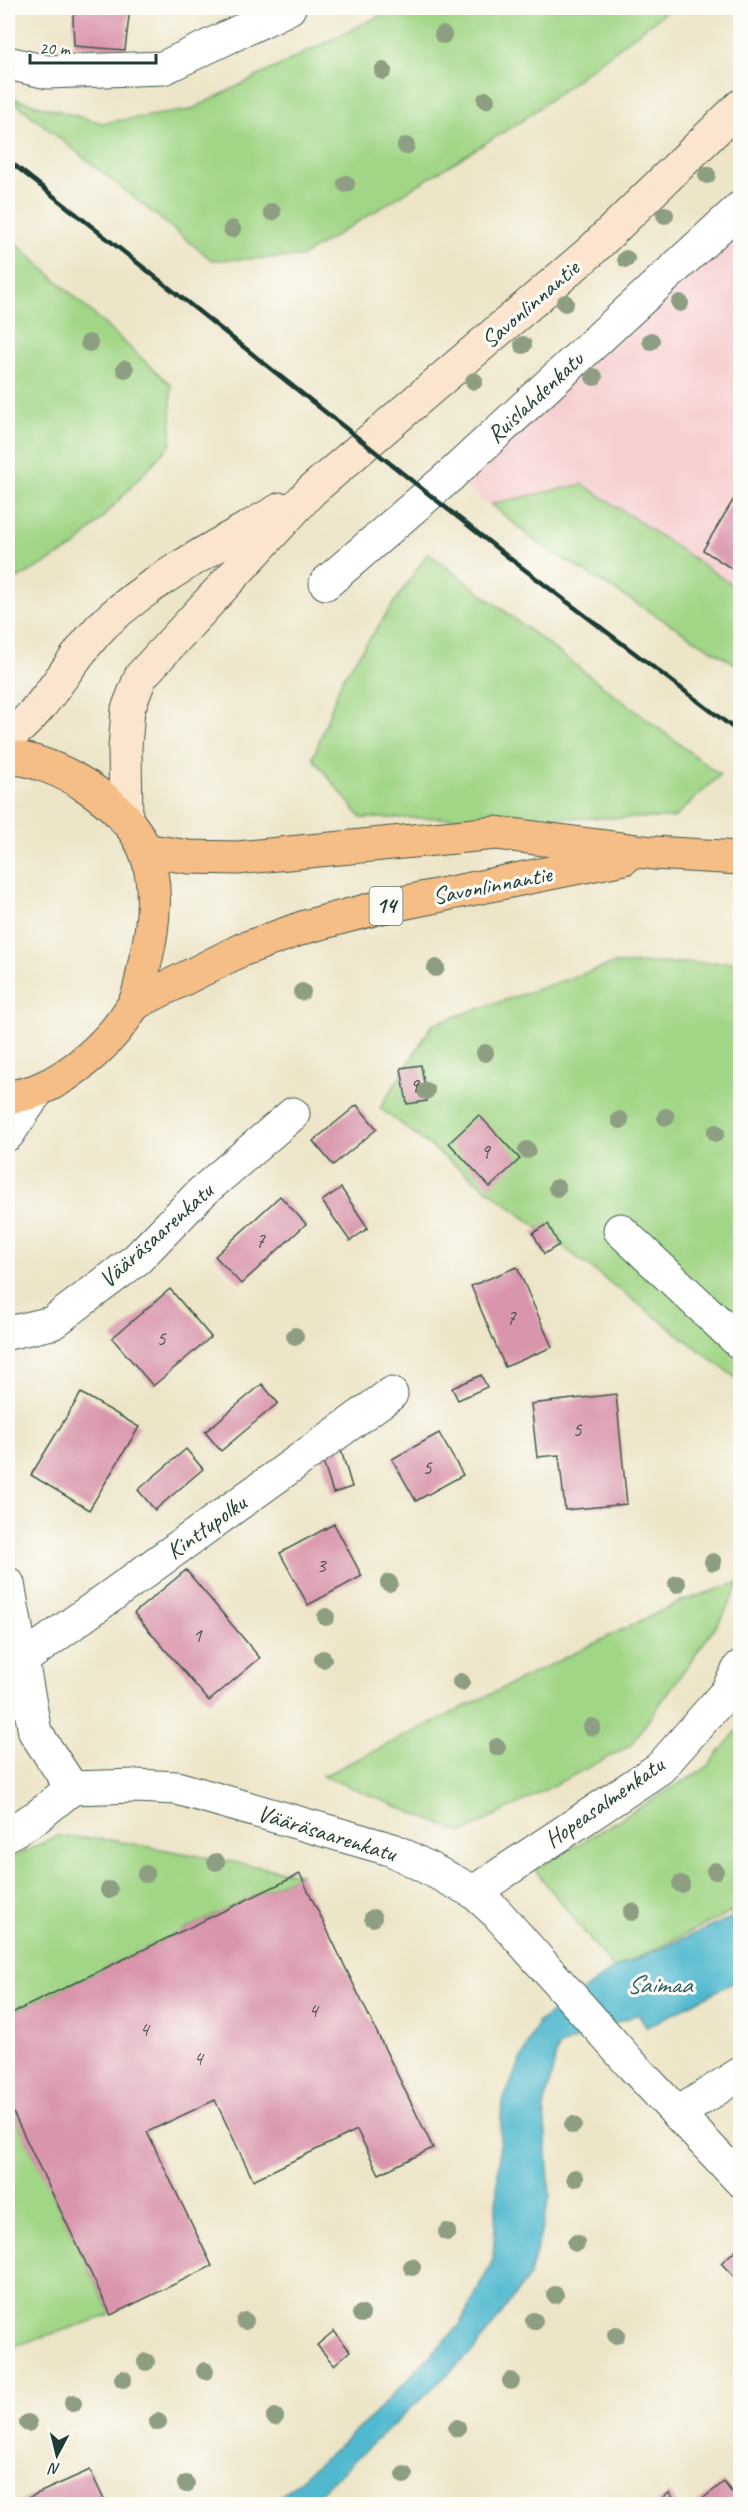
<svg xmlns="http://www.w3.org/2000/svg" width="748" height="2512" viewBox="0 0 748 2512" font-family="Caveat,sans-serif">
<rect width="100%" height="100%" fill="#fdfcf7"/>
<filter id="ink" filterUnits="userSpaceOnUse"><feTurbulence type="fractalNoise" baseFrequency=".0167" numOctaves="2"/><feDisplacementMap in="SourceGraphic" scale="12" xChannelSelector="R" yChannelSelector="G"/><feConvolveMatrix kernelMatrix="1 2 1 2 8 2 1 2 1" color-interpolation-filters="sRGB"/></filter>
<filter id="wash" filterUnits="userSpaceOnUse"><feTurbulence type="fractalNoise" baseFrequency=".008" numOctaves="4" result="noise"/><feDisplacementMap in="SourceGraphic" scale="24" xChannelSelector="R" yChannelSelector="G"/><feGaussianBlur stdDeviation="1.35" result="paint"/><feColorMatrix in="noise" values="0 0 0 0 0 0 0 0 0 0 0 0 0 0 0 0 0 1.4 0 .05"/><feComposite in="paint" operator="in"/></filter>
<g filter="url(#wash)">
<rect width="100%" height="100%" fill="#ede5c8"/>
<polygon fill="#f7cfd0" points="740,208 740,667 536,542 451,475"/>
<g fill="#a1d686" stroke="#608a5d" stroke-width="1.5">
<polygon points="395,8 671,8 523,120 301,257 212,260 8,97 102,123 190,110"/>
<polygon points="8,236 171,385 171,444 76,546 8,584"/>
<polygon points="583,484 740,590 740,667 536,542 491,504"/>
<polygon points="428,553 720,775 674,818 361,818 313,758 342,679"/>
<polygon points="740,962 740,1381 380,1108 433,1024 613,964"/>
<polygon points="740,1582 723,1616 630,1746 462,1833 323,1776 679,1602"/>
<polygon points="740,1727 740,1908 614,1969 535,1870 706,1768"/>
<polygon points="57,1836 111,1840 300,1874 8,2015 8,1860"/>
<polygon points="8,2102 111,2315 8,2348"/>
</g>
<polygon fill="#51b9cf" stroke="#387b82" stroke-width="1.5" points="740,1914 740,1979 647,2027 638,2014 558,2047 544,2107 550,2197 530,2275 475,2349 307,2504 272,2504 368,2420 459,2326 493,2260 502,2103 538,2022 614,1969"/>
<g id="blocks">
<g fill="#d995ac">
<polygon points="77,8 130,8 125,50 74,46 73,17"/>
<polygon points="740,489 740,574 703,550"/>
<polygon points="421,1065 427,1101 407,1104 401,1068"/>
<polygon points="357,1105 377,1129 333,1165 313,1141"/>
<polygon points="479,1115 520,1159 490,1187 449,1143"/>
<polygon points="341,1188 368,1228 350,1241 322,1201"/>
<polygon points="280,1196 306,1224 241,1284 215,1256"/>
<polygon points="548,1224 559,1245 544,1254 533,1233"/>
<polygon points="517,1267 552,1347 505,1367 471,1286"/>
<polygon points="170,1289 211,1337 153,1386 112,1338"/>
<polygon points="481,1375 487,1387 458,1400 452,1388"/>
<polygon points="262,1384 278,1403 221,1451 205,1432"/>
<polygon points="81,1393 139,1427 89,1510 31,1475"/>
<polygon points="616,1394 627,1504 565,1510 559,1455 537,1457 531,1404"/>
<polygon points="439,1433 463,1475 416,1501 392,1459"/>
<polygon points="339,1443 352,1487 333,1493 319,1449"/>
<polygon points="186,1449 203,1469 155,1510 138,1490"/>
<polygon points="334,1524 362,1576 308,1605 280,1553"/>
<polygon points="186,1570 260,1658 209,1701 134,1613"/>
<polygon points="300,1874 433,2148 379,2174 357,2130 253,2180 215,2100 147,2132 212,2266 111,2315 8,2102 8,2015"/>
<polygon points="738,2248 740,2250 740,2277 737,2280 721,2263"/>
<polygon points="334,2331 350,2351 334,2365 317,2345"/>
<polygon points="90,2470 106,2504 14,2504"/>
<polygon points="724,2482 740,2504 696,2504"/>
<polygon points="669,2493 678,2504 655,2504"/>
</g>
</g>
</g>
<g filter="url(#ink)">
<use href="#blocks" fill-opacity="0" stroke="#3e564a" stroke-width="1.5"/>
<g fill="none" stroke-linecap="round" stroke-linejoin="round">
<defs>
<g id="minor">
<polyline points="8,63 47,72 163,68 289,8"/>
<polyline points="326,583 451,475 740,208"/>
<polyline points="8,1134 38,1090"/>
<polyline points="620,1230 740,1343"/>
<polyline points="8,1333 52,1323 137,1259 202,1192 293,1114"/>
<polyline points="8,1584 35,1732 72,1788 136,1786 177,1788 393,1850 474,1892 497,1913 630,2063 740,2180"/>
<polyline points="22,1660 391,1394"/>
<polyline points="8,1834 38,1816 72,1788"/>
<polyline points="474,1892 660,1768 726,1693 740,1667"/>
<polyline points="677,2114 740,2074"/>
</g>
<g id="secondary">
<path d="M8,737C49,707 69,658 105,623C156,576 221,544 281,509"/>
<polyline points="126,821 125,748 128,709 141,676 311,491 590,252 740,106"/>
</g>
<g id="trunk">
<path d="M8,757C58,761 125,802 145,850C158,883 154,925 146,958C142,973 141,994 133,1006C112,1040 76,1074 38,1090C29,1094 17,1095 8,1098"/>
<polyline points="145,850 189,857 237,858 496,833 653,853 740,858"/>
<polyline points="134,1004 241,950 305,927 377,908 624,858"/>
</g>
</defs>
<use href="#minor" stroke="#3e564a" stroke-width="35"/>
<use href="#secondary" stroke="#3e564a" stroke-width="35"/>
<use href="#trunk" stroke="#3e564a" stroke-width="35"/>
<use href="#minor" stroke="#fff" stroke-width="33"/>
<use href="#secondary" stroke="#fbe5cf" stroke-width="33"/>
<use href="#trunk" stroke="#f6be87" stroke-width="33"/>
<polyline stroke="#1f3d34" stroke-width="4.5" points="8,160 508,557 740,733"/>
</g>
<g fill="#8e9e82">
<circle cx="443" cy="35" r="9"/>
<circle cx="383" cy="71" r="9"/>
<circle cx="486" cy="100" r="9"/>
<circle cx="406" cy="146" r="9"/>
<circle cx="707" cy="175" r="9"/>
<circle cx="346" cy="184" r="9"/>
<circle cx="272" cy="212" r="9"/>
<circle cx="665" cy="215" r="9"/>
<circle cx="232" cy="229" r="9"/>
<circle cx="626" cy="259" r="9"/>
<circle cx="565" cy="303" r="9"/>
<circle cx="680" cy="303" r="9"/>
<circle cx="651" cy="341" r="9"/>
<circle cx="89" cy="343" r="9"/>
<circle cx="523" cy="345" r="9"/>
<circle cx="125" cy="369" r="9"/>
<circle cx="594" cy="377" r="9"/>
<circle cx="474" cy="381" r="9"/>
<circle cx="436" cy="968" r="9"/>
<circle cx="302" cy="992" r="9"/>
<circle cx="485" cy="1053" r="9"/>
<circle cx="426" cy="1091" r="9"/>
<circle cx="666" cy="1117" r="9"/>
<circle cx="620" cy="1120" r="9"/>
<circle cx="716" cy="1133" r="9"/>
<circle cx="527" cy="1150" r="9"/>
<circle cx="557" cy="1188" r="9"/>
<circle cx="295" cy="1336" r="9"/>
<circle cx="713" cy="1562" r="9"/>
<circle cx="389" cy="1583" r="9"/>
<circle cx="677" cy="1584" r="9"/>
<circle cx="326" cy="1617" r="9"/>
<circle cx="323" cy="1659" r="9"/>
<circle cx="461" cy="1682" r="9"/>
<circle cx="592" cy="1727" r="9"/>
<circle cx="497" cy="1747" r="9"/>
<circle cx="216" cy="1862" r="9"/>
<circle cx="715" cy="1871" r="9"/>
<circle cx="146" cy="1874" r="9"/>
<circle cx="681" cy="1884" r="9"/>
<circle cx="109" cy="1890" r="9"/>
<circle cx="632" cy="1912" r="9"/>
<circle cx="373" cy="1918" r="9"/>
<circle cx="573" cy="2125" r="9"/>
<circle cx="575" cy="2178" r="9"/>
<circle cx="447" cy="2232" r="9"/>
<circle cx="576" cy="2243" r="9"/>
<circle cx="412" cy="2267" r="9"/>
<circle cx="555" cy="2295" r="9"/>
<circle cx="361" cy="2314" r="9"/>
<circle cx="245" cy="2321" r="9"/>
<circle cx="534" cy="2321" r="9"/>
<circle cx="616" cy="2335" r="9"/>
<circle cx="146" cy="2362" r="9"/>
<circle cx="205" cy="2371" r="9"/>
<circle cx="123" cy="2379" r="9"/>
<circle cx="511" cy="2381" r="9"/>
<circle cx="73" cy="2403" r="9"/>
<circle cx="275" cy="2417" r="9"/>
<circle cx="158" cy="2422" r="9"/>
<circle cx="28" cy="2423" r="9"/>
<circle cx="457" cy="2428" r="9"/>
<circle cx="404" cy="2475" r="9"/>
<circle cx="186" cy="2484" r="9"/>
</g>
</g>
<g text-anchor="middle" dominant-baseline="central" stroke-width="6" stroke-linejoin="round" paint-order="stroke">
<g font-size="21" fill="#4e5352">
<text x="414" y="1085">9</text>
<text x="485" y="1151">9</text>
<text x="260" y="1240">7</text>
<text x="511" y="1317">7</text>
<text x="161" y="1338">5</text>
<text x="577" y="1429">5</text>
<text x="427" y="1467">5</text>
<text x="321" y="1565">3</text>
<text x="197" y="1635">1</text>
<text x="313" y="2010">4</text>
<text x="144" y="2029">4</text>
<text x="198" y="2058">4</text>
</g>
<rect fill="#fdfcf7" stroke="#62766e" stroke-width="1.5" x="369.5" y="887" width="33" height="38" rx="4.5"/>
<g font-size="22" font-weight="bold" fill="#1f3d34">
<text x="386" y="906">14</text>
</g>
<g font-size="24" fill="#1f3d34" stroke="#fdfcf7">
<text transform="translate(530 304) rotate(-41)">Savonlinnantie</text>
<text transform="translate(535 397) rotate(-43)">Ruislahdenkatu</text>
<text transform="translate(492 885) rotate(-11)">Savonlinnantie</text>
<text transform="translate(156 1235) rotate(-42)">Vääräsaarenkatu</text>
<text transform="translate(206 1527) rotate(-36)">Kinttupolku</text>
<text transform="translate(604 1802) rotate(-35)">Hopeasalmenkatu</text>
<text transform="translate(327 1833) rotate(17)">Vääräsaarenkatu</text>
</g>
<g font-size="26" font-style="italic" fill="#2e6262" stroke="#fdfcf7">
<text x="659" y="1984">Saimaa</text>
</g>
</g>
<rect width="748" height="2512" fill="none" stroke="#fdfcf7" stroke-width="30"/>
<g transform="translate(57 2455) rotate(187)" stroke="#fdfcf7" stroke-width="4.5" paint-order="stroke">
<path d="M0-4.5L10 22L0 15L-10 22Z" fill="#1f3d34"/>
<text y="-9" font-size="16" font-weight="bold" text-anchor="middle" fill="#1f3d34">N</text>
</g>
<path d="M30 54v9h126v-9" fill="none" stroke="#1f3d34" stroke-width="3"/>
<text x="39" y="54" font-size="18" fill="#1f3d34" stroke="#fdfcf7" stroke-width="4.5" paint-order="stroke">20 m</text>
</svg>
